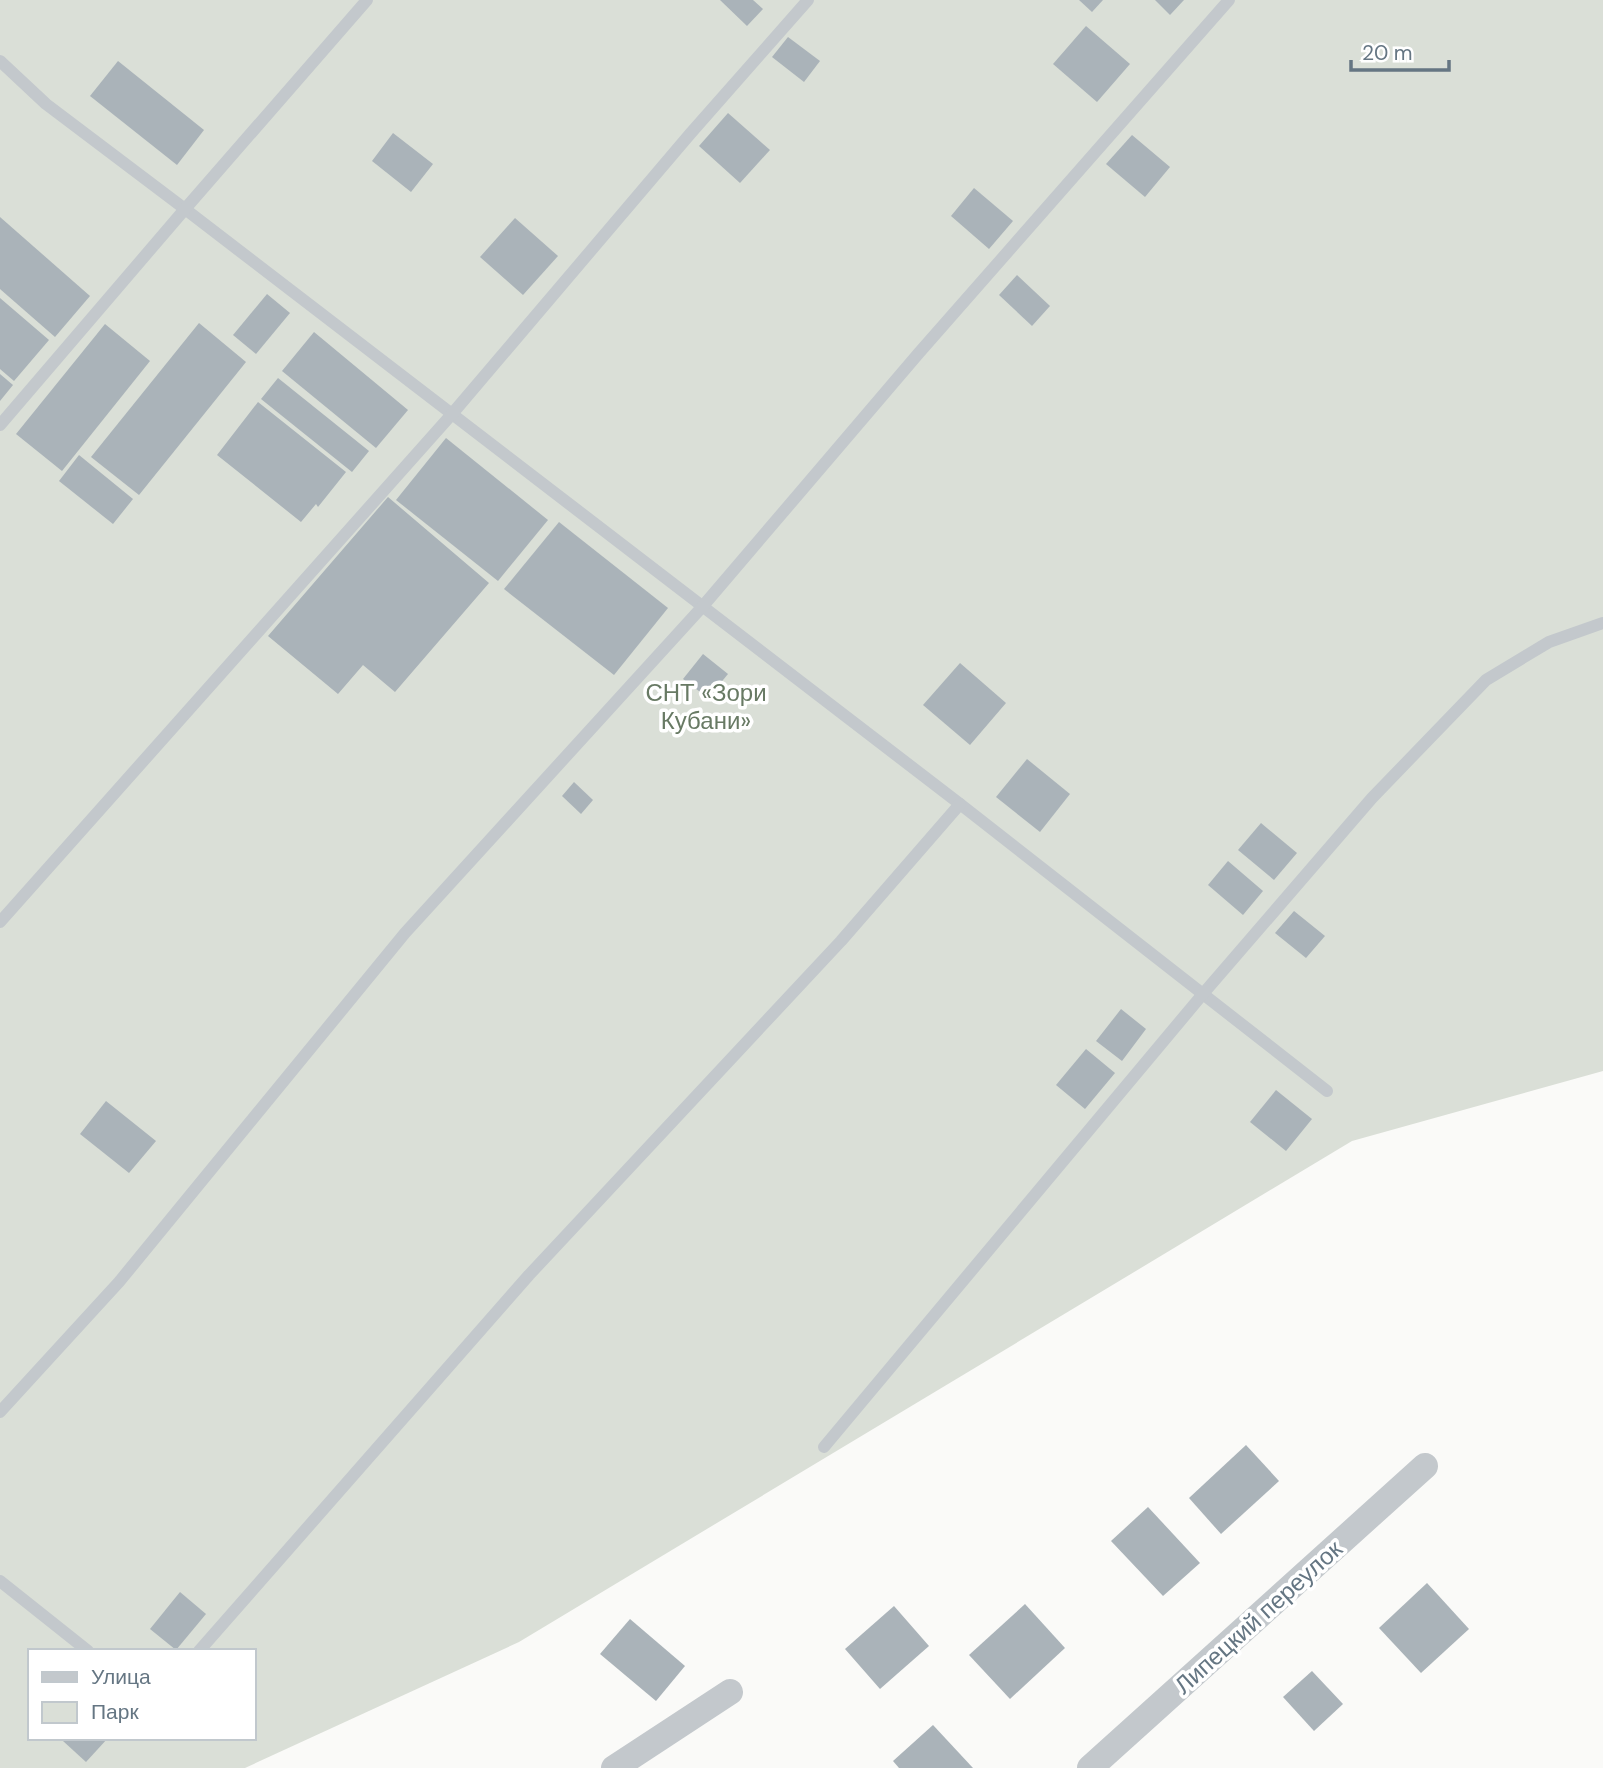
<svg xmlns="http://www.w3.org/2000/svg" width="1603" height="1768" viewBox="0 0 1603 1768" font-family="'DM Sans',sans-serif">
<rect width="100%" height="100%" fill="#fafaf8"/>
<path fill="#dadfd7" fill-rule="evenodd" d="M0,0H1603V1071L1352,1141L519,1642L245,1768H0ZM30,1651H254V1738H30Z"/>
<g fill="#aab3b9">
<polygon points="720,0 753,0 763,9 747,26"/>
<polygon points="1079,0 1103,0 1092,12"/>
<polygon points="1155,0 1184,0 1170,15"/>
<polygon points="1086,26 1130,64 1097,102 1053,64"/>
<polygon points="788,37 820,61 804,82 772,57"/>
<polygon points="118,61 204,130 177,165 90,96"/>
<polygon points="728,113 770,150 740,183 699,146"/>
<polygon points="393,133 433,164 411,192 372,161"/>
<polygon points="1132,135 1170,167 1145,197 1106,164"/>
<polygon points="974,188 1013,221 989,249 951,216"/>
<polygon points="0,217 90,296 55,337 0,289"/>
<polygon points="515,218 558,256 523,295 480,257"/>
<polygon points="1017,275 1050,306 1032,326 999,295"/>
<polygon points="267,294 290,313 256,354 233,335"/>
<polygon points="0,298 49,340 14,381 0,369"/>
<polygon points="199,323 246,362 139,495 91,457"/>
<polygon points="105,324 150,361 62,471 16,434"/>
<polygon points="314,332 408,410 376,448 282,371"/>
<polygon points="0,374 13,385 0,401"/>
<polygon points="278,378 369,451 352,472 261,399"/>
<polygon points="258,402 346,472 318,507 316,504 301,522 217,455"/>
<polygon points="446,438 548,520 498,581 396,500"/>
<polygon points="79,455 133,499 113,524 59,481"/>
<polygon points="388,497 489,583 395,692 363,665 338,694 268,636"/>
<polygon points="559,522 668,608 614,675 504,589"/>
<polygon points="703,654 728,674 708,698 683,679"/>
<polygon points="960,663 1006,703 970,745 923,705"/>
<polygon points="1027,759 1070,794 1040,832 996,797"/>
<polygon points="574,782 593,800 581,814 562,796"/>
<polygon points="1261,823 1297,853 1274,880 1238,850"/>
<polygon points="1228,861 1263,891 1243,915 1208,885"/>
<polygon points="1294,911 1325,936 1306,958 1275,933"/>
<polygon points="1121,1009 1146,1029 1122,1061 1096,1041"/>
<polygon points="1086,1049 1115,1073 1085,1109 1056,1085"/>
<polygon points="1276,1090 1312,1119 1286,1151 1250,1122"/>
<polygon points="106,1101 156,1141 129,1173 80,1134"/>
<polygon points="1246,1445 1279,1481 1221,1534 1189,1498"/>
<polygon points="1148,1507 1200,1563 1163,1596 1111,1541"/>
<polygon points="1427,1583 1469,1629 1421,1673 1379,1628"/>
<polygon points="180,1592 206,1614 176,1650 150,1629"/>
<polygon points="1025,1604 1065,1648 1010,1699 969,1655"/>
<polygon points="894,1606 929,1646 880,1689 845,1649"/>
<polygon points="630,1619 685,1666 656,1701 600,1654"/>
<polygon points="1312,1671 1343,1704 1314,1731 1283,1697"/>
<polygon points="933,1725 973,1768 899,1768 893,1761"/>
<polygon points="66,1738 108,1738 86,1762 63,1741"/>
</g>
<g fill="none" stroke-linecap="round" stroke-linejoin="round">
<g stroke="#c3c8cc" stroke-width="12">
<polyline points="0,61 46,104 185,209 960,804 1327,1091"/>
<polyline points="0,425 185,209 367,0"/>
<polyline points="0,922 452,414 690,134 808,0"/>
<polyline points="0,1412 119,1282 405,933 703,606 918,354 1229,0"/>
<polyline points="824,1447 1202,995 1372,798 1486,680 1549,642 1603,623"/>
<polyline points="0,1581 88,1651"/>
<polyline points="199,1651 529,1275 841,941 960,804"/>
</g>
<g stroke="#c3c8cc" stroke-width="26">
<polyline points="614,1768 730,1692"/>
<polyline points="1090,1768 1425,1466"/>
</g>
</g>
<g text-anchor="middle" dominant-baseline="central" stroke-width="7" stroke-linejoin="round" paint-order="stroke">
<g font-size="24" fill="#687a64" stroke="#fff">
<text x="706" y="692">СНТ «Зори<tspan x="706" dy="28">Кубани»</tspan></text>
</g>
<g font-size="24" fill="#657683" stroke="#fff">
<text transform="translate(1258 1617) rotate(-42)">Липецкий переулок</text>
</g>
</g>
<rect x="28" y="1649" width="228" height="91" fill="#ffffff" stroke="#c1c8cd" stroke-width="2"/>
<rect x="42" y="1672" width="35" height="10" fill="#c3c8cc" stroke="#c1c8cd" stroke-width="2"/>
<text x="91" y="1684" font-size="21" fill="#657683">Улица</text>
<rect x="42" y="1702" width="35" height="21" fill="#dadfd7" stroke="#c1c8cd" stroke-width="2"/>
<text x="91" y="1719" font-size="21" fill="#657683">Парк</text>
<path d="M1351 60v10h98v-10" fill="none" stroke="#657683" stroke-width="3.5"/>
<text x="1362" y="60" font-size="21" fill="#657683" stroke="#ffffff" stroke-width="5" paint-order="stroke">20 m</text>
</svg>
